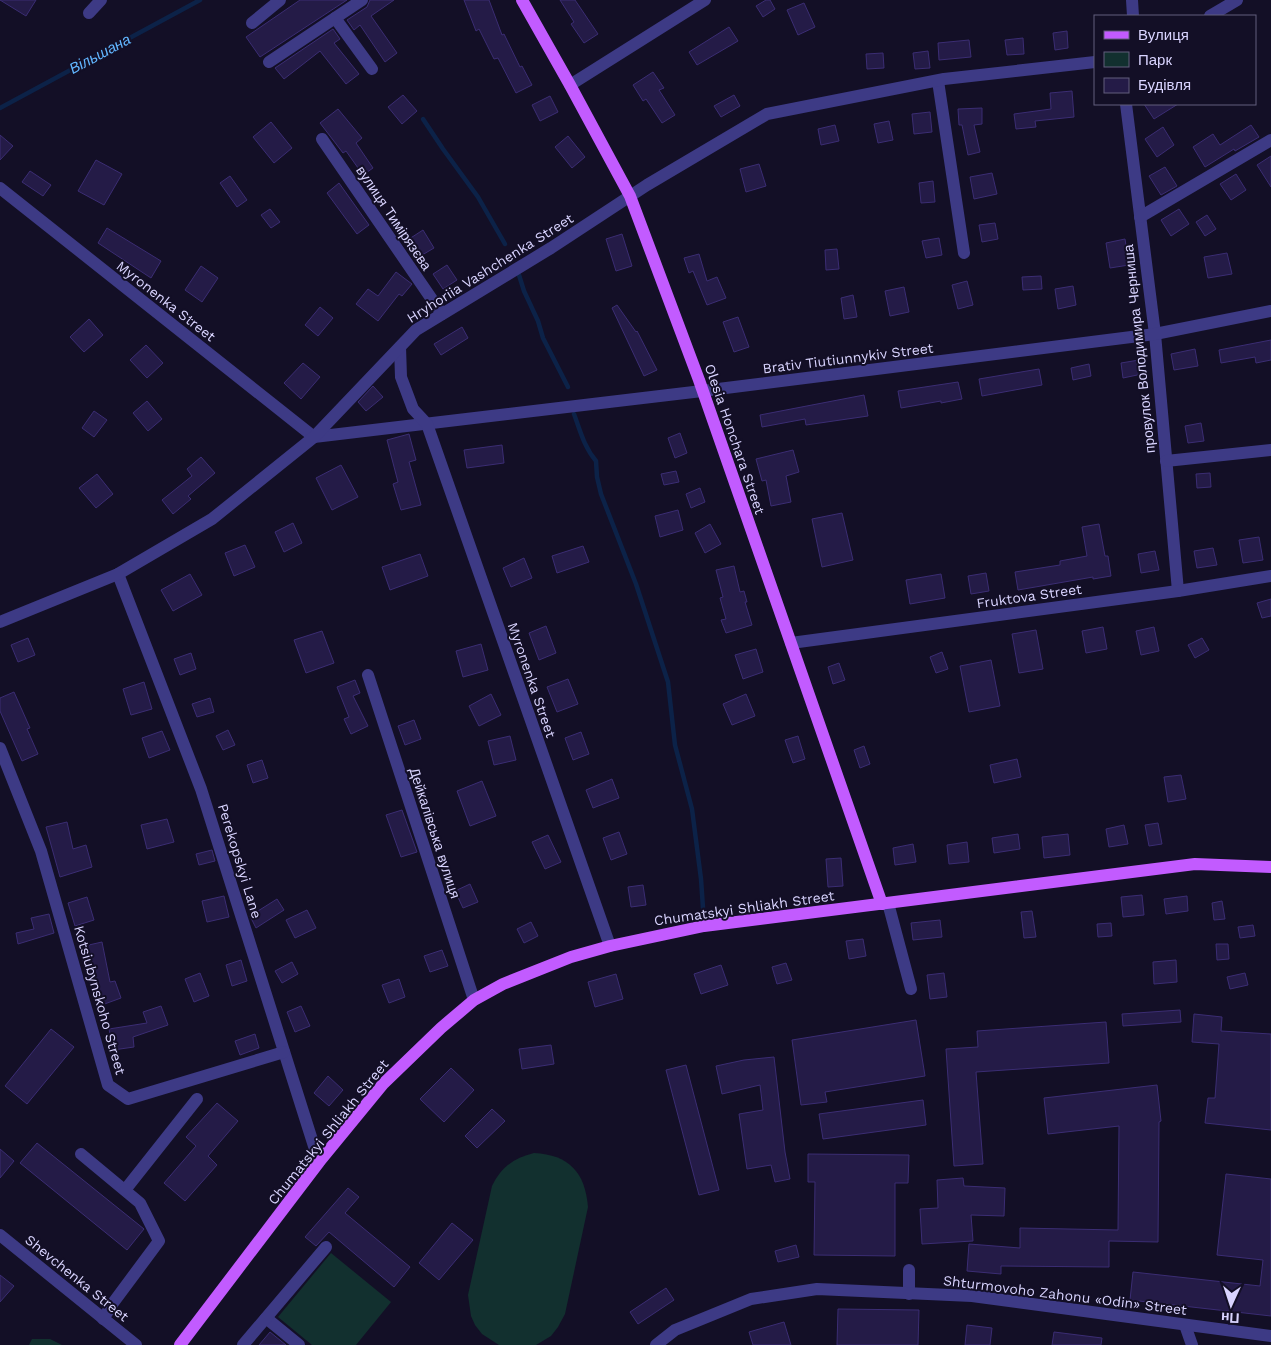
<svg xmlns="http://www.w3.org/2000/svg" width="1271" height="1345" viewBox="0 0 1271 1345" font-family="'Work Sans',sans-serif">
<rect width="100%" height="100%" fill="#130f26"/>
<g fill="#12302f">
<path d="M534,1153C569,1155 585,1172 588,1207L565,1314L558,1327L551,1336L536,1345H499L482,1334L475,1325L471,1316L468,1295L492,1186C501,1167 514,1158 534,1153Z"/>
<polygon points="331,1253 391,1302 356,1345 312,1345 278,1317"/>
<polygon points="32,1339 50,1339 62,1345 29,1345"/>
</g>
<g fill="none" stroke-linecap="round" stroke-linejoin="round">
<g stroke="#0c2248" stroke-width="4.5">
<polyline points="0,108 200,0"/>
<polyline points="423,119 443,149 478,197 505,244"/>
<polyline points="519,275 524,291 538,321 543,338 568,387"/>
<path d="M574,414C580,430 584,447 596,461L597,477L601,494L636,584L668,682L675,745L692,809L701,879L703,908"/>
</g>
</g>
<g fill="#241b47" stroke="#3b2d73">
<polygon points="0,0 36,0 26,16"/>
<polygon points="300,0 347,0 260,57 246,37"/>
<polygon points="370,0 394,0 371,16 397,53 385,62 360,25 354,30 347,20 367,7"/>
<polygon points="464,0 489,0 502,35 504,34 520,67 522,66 532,85 516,93 498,58 494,59 479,29 476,31"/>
<polygon points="560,0 575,0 598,34 584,43 571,24 574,22"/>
<polygon points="766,0 770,0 775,9 763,17 756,6"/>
<polygon points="804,3 815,27 798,35 787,10"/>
<polygon points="729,27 738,41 697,65 689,52"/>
<polygon points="333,29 340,39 334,43 359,74 346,84 320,51 284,79 275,68"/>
<polygon points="1067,31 1068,48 1055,50 1053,33"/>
<polygon points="1023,38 1024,54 1007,55 1005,40"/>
<polygon points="969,40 971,57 939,60 938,43"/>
<polygon points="928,51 930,68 915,69 913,53"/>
<polygon points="883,53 884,68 867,69 866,54"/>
<polygon points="653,72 664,88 659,90 675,115 662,123 646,99 643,101 633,85"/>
<polygon points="1072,91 1074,117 1035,121 1036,127 1016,129 1014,114 1051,109 1050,93"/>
<polygon points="403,95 417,111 402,124 388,107"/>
<polygon points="734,95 740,106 721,117 714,106"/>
<polygon points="550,96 558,112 540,121 532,105"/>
<polygon points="1144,104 1178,104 1154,119"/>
<polygon points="982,108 982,124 974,125 980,152 968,155 962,125 959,125 958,109"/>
<polygon points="338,109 362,138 356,143 373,168 363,175 346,151 343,153 320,123"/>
<polygon points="930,112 932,132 914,134 912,114"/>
<polygon points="889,121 893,140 878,143 874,124"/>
<polygon points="271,122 292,148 274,163 253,137"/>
<polygon points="835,125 839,141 821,145 818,129"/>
<polygon points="1251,125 1259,137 1235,151 1234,149 1205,167 1193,147 1213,134 1220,145"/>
<polygon points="1163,127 1174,145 1157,157 1145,139"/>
<polygon points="0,135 13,146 0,160"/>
<polygon points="568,136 585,157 572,168 555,147"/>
<polygon points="1271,156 1271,187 1257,165"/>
<polygon points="96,160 122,174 104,205 78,191"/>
<polygon points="759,164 766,186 746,192 740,169"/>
<polygon points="1165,167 1177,186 1161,195 1149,176"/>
<polygon points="30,171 51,185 43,196 22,182"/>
<polygon points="992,173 997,194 974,199 970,177"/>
<polygon points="1236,174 1246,190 1231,200 1220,184"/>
<polygon points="230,176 247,200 237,207 220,183"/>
<polygon points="933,181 935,202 921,203 919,183"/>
<polygon points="339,183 369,225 357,234 327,193"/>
<polygon points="270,209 280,222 271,228 261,215"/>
<polygon points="1179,209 1189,224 1171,236 1161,220"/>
<polygon points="1207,215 1216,229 1205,236 1196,222"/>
<polygon points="995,223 998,239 982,242 979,225"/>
<polygon points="107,228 161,261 151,278 98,243"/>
<polygon points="423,230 434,248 417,258 406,241"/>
<polygon points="622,234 632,266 616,271 606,239"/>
<polygon points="939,238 942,255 926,258 922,241"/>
<polygon points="1125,239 1129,265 1110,268 1106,243"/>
<polygon points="837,249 839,269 826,270 825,250"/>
<polygon points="1227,253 1232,274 1208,278 1204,257"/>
<polygon points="699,254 707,281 717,277 726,298 707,305 693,271 689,273 684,258"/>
<polygon points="447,265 457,280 443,289 433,274"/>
<polygon points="201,266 218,278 202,302 185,290"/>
<polygon points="396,272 412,284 402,296 399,294 378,321 356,304 368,289 378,296"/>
<polygon points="1041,276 1042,289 1023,290 1022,277"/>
<polygon points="967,281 973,305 958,309 952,285"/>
<polygon points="1073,286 1076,305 1058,309 1055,289"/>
<polygon points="904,287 909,312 890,316 885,291"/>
<polygon points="853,295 857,317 844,319 841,298"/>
<polygon points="617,305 636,332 637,331 657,370 644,376 612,308"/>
<polygon points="320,307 333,318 318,336 305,325"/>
<polygon points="738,317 749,347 734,352 723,322"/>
<polygon points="89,319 103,335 84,352 70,337"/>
<polygon points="462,327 468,338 441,355 434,344"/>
<polygon points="1271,340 1271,360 1256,363 1255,357 1221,363 1219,350"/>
<polygon points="146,345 163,363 147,378 130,360"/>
<polygon points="1195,349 1198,366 1174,370 1171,354"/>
<polygon points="1139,360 1142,374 1123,378 1121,363"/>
<polygon points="303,363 320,377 301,399 284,383"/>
<polygon points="1089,364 1091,376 1073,380 1071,368"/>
<polygon points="1039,369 1042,385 982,396 979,379"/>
<polygon points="958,382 962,399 941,403 941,401 901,408 898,391"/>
<polygon points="373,386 383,397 366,411 358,402"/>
<polygon points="864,395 868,416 806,425 805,419 762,427 760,415"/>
<polygon points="147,401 162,419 148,431 133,413"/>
<polygon points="94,411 107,420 94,437 82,428"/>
<polygon points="1201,423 1204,441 1188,443 1185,426"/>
<polygon points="680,433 687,453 675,458 668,438"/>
<polygon points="409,434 416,460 409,462 421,505 401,510 393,484 398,482 387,440"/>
<polygon points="502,445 504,463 467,468 464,450"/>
<polygon points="793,450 799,472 786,476 791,502 771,506 766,480 762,481 756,459"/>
<polygon points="201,457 215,473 188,496 191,499 173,514 162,500 192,476 187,469"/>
<polygon points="341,465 358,497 332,510 316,478"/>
<polygon points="676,471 679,482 664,485 661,474"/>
<polygon points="1210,473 1211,487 1197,488 1196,474"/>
<polygon points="97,474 113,494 96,508 79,488"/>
<polygon points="700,488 705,502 691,508 686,494"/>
<polygon points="678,510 683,530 660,537 655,516"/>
<polygon points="842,513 853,560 822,567 812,519"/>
<polygon points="293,523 302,543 284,552 275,532"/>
<polygon points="710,524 721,544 705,553 695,533"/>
<polygon points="1099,524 1105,556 1108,556 1111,576 1093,579 1093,577 1018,590 1015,572 1060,565 1060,561 1087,556 1082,527"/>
<polygon points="1259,537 1263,560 1243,563 1239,540"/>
<polygon points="245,545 255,567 234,576 225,553"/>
<polygon points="583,546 589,562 557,573 552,556"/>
<polygon points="1213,548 1217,565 1197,568 1194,551"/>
<polygon points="1155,551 1159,570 1141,573 1138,554"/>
<polygon points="420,554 428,576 390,590 382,567"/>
<polygon points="524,558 532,578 511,587 503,568"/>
<polygon points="734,566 740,592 744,591 747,602 745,602 752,625 726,633 721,620 726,619 720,598 723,597 716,570"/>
<polygon points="986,573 989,591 971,594 968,576"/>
<polygon points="190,574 202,595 173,611 161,590"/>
<polygon points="941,574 945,598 910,604 906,580"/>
<polygon points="1271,599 1271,616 1262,618 1257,603"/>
<polygon points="546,626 556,653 539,660 529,633"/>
<polygon points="1103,627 1107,649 1086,653 1082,631"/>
<polygon points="1154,627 1159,651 1141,655 1136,631"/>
<polygon points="1036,630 1043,669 1019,673 1012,634"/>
<polygon points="322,631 334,663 306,673 294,640"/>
<polygon points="28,638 35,655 18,662 11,645"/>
<polygon points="1202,638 1209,650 1195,658 1188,645"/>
<polygon points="481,644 488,670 463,677 456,651"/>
<polygon points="756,649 763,672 743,679 735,655"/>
<polygon points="942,652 948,669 936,673 930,657"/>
<polygon points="191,653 196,669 180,675 174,659"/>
<polygon points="991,660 1000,706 969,712 960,666"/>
<polygon points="839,663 845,680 833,684 828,667"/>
<polygon points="568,679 578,704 557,712 547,687"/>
<polygon points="355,680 360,693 353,696 368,726 351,734 344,719 349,717 337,687"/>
<polygon points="144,682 152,709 131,715 123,689"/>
<polygon points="14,692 30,728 27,729 38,754 22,761 0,711 0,698"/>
<polygon points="491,694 501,715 479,726 469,706"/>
<polygon points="746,694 755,716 732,725 723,704"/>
<polygon points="210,698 214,712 197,717 192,704"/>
<polygon points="414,720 421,739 405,745 398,726"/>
<polygon points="228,730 235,745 223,750 216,736"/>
<polygon points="162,731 170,750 149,758 142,738"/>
<polygon points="581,732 589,754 573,760 565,738"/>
<polygon points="510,736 516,760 494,765 488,741"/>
<polygon points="798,736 805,759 793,763 785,740"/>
<polygon points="864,746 870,764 860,768 854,750"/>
<polygon points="1017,759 1021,777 994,783 990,765"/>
<polygon points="262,760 268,778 253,783 247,765"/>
<polygon points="1181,775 1186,799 1168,802 1164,777"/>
<polygon points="612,779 619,798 593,808 586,790"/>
<polygon points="482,781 496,816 470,826 457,791"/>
<polygon points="402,810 417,852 401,857 386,815"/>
<polygon points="167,819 174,842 147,849 141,825"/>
<polygon points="67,822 73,849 86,845 92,867 60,877 46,827"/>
<polygon points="1158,823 1162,844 1149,846 1145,825"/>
<polygon points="1124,825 1128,844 1109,847 1106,829"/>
<polygon points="619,832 627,854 611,860 603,838"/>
<polygon points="1018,834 1020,849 994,853 992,838"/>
<polygon points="1068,834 1070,855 1044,858 1042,837"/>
<polygon points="548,835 561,862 545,869 532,842"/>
<polygon points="967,842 969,862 949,864 947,845"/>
<polygon points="913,844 916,862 895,865 893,848"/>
<polygon points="212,850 215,861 199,865 196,854"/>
<polygon points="841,858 843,886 828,887 826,859"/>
<polygon points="470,884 478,902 463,908 455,891"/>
<polygon points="643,885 646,905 631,907 628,887"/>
<polygon points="1142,895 1144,915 1123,917 1121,897"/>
<polygon points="224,896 229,917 207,922 202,901"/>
<polygon points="1187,896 1188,911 1166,914 1164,899"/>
<polygon points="87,897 94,920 75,926 68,903"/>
<polygon points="277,899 284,910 256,928 250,916"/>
<polygon points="1222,901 1225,919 1214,920 1212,903"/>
<polygon points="307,910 316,928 295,938 286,920"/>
<polygon points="1032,911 1036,937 1024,938 1021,912"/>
<polygon points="49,914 54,933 18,944 16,933 34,929 31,918"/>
<polygon points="940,920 942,937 913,940 911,923"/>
<polygon points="531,922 538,936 524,943 517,929"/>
<polygon points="1111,923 1112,936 1098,937 1097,924"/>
<polygon points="1253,925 1255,936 1240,938 1238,927"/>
<polygon points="863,939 866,956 849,959 846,941"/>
<polygon points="102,942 110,982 115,981 121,998 99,1006 87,974 86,974 80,947"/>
<polygon points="1216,944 1228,944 1229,959 1217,960"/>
<polygon points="442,950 448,966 430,972 424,956"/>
<polygon points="241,960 247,981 232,986 226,965"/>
<polygon points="1176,960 1177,982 1154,984 1153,962"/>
<polygon points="292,962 298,974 282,983 275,971"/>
<polygon points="786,963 792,980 777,984 772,967"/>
<polygon points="721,965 728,985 701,994 694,974"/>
<polygon points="200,973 209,996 194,1002 185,979"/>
<polygon points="944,973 947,997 930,999 927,975"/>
<polygon points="1245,973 1248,985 1230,989 1227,977"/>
<polygon points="616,974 623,999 595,1007 588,982"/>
<polygon points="399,979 405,997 389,1003 382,985"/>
<polygon points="161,1006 168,1025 133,1037 134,1047 113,1050 109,1029 147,1023 143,1012"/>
<polygon points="301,1006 310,1026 295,1032 287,1012"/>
<polygon points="1180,1010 1181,1022 1123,1026 1122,1014"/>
<polygon points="1194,1014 1222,1017 1221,1031 1271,1034 1271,1130 1205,1123 1208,1098 1215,1098 1219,1044 1192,1042"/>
<polygon points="916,1020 925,1076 825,1092 827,1102 801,1105 792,1040"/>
<polygon points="1106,1022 1109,1063 976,1072 983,1164 954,1166 946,1049 978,1047 977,1031"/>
<polygon points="51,1029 74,1047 27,1104 5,1086"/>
<polygon points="255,1034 259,1048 240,1055 235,1041"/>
<polygon points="551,1045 554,1064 522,1069 519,1049"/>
<polygon points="774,1057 785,1152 790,1179 775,1182 771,1165 747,1169 739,1114 763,1110 760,1085 722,1094 716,1066 744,1060"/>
<polygon points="686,1065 719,1190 699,1195 666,1070"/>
<polygon points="451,1068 474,1090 444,1122 420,1099"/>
<polygon points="328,1076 343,1090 329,1106 314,1093"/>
<polygon points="1157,1085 1161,1121 1159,1122 1158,1242 1109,1241 1109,1267 1001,1266 1001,1274 967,1271 969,1244 1020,1248 1020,1228 1118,1230 1119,1126 1048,1134 1044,1098"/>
<polygon points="923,1100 926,1125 823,1139 819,1114"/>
<polygon points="217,1103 238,1121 208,1156 217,1165 185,1201 164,1183 196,1146 186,1137"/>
<polygon points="492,1109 505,1121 477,1148 465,1136"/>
<polygon points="37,1143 144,1229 127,1250 20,1163"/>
<polygon points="0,1149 14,1161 0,1178"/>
<polygon points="808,1154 909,1155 908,1183 895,1183 895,1256 814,1255 815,1182 808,1182"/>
<polygon points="1226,1174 1271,1179 1271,1316 1130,1300 1133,1272 1260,1286 1263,1260 1217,1255"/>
<polygon points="963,1178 964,1186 1005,1188 1004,1216 971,1215 973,1241 922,1244 920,1209 938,1208 937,1180"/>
<polygon points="348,1188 359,1197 345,1213 410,1267 394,1287 329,1232 316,1246 305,1237"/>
<polygon points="452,1223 473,1240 439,1280 419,1263"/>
<polygon points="796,1245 799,1257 778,1262 775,1251"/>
<polygon points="0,1275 14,1286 0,1302"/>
<polygon points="666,1288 674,1300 638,1324 630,1312"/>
<polygon points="838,1309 919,1310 918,1345 837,1345"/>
<polygon points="784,1322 791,1345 753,1345 749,1332"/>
<polygon points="967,1325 992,1328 990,1345 965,1345"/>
<polygon points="270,1332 286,1345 259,1345"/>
<polygon points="1054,1332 1102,1338 1101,1345 1052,1345"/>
</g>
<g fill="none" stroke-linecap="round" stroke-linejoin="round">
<g stroke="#3d3a85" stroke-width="12">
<polyline points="1132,0 1133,16"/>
<polyline points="89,13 101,0"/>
<polyline points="1210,16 1237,0"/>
<polyline points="335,18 372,69"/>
<polyline points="252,23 280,0"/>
<polyline points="269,62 362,0"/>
<polyline points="938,81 964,253"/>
<polyline points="570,85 705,0"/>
<polyline points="1126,104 1155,334 1178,591"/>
<polyline points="322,139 442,314"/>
<polyline points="0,188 314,437 702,391 1155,334 1271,311"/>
<polyline points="1140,217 1271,140"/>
<polyline points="400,347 401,377 413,409 427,424 610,946"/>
<polyline points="1166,461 1271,450"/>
<polyline points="118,574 201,789 319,1162"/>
<polyline points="0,622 118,574 212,519 314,437 416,330 551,248 647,185 767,114 944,79 1095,62"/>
<polyline points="791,643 1178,591 1271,576"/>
<polyline points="368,675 474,1000"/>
<polyline points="0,748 41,851 108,1085 128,1099 284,1052"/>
<polyline points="888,903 911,989"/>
<polyline points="81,1154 140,1203 159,1241 113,1303 103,1319"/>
<polyline points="125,1190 197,1099"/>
<polyline points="0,1235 136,1345"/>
<polyline points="909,1294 909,1270"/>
<polyline points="266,1318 299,1345"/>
<polyline points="1185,1325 1192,1345"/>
<polyline points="243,1345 326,1247"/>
<polyline points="656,1345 675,1330 751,1299 817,1289 972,1296 1271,1336"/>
</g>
<g stroke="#c25bff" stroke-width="12">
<polyline points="522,0 570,85 630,196 699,380 882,904"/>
<polyline points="180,1345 319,1162 383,1084 441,1028 474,1000 503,984 571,957 610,946 704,926 1195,864 1271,867"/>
</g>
</g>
<g text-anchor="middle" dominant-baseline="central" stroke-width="4" stroke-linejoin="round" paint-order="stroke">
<g font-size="14" fill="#d9d4ff" stroke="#130f26">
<text transform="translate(394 218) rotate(56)">вулиця Тимірязєва</text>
<text transform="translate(490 268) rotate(-32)">Hryhoriia Vashchenka Street</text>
<text transform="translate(166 301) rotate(38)">Myronenka Street</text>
<text transform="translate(1139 349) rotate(-96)">провулок Володимира Черниша</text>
<text transform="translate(848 358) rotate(-7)">Brativ Tiutiunnykiv Street</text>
<text transform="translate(735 439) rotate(71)">Olesia Honchara Street</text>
<text transform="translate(1029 596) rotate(-8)">Fruktova Street</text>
<text transform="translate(532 680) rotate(71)">Myronenka Street</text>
<text transform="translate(435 833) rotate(72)">Дейкалівська вулиця</text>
<text transform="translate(240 861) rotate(73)">Perekopskyi Lane</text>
<text transform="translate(744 908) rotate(-8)">Chumatskyi Shliakh Street</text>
<text transform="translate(100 1000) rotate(74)">Kotsiubynskoho Street</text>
<text transform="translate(328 1132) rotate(-51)">Chumatskyi Shliakh Street</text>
<text transform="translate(77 1278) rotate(39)">Shevchenka Street</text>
<text transform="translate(1065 1295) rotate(7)">Shturmovoho Zahonu «Odin» Street</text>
</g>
<g font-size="15" font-style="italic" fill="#62b6ff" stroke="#130f26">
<text transform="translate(100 54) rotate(-28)">Вільшана</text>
</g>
</g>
<rect x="1094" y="15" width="162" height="90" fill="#130f26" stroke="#625e7d"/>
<rect x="1104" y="31" width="25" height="8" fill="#c25bff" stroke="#625e7d"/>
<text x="1138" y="40" font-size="15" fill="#d9d4ff">Вулиця</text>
<rect x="1104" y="52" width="25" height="15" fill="#12302f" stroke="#625e7d"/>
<text x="1138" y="65" font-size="15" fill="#d9d4ff">Парк</text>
<rect x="1104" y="78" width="25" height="15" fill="#241b47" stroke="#625e7d"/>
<text x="1138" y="90" font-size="15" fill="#d9d4ff">Будівля</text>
<g transform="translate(1231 1305) rotate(183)" stroke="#130f26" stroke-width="4" paint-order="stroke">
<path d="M0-4L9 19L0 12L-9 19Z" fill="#d9d4ff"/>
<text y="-8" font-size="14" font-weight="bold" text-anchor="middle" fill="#d9d4ff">Пн</text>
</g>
</svg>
